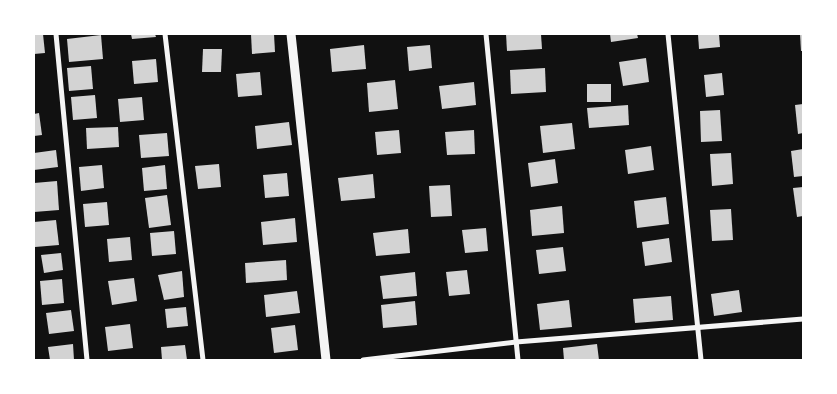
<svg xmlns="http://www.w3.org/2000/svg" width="837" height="394" viewBox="0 0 837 394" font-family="Lora,serif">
<rect width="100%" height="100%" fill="#111"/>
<g fill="#d3d3d3">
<polygon points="34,34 43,34 45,53 34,54"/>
<polygon points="131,34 155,34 156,37 132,39"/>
<polygon points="251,34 274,34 275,52 252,54"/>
<polygon points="506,34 541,34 542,49 507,51"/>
<polygon points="610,34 637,34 638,38 611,42"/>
<polygon points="698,34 719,34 720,47 699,49"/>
<polygon points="800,34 803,34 803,51 801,51"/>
<polygon points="101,35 103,59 69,62 67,39"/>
<polygon points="364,45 366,69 332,72 330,49"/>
<polygon points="430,45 432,68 409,71 407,47"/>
<polygon points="203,49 222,49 221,72 202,72"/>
<polygon points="646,58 649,82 623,86 619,62"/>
<polygon points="156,59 158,82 134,84 132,61"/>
<polygon points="91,66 93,89 69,91 67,68"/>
<polygon points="545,68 546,92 511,94 510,70"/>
<polygon points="260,72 262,95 238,97 236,74"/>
<polygon points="722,73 724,95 706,97 704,75"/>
<polygon points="395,80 398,109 369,112 367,83"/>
<polygon points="474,82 476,105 442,109 439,86"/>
<rect x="587" y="84" width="24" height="18"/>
<polygon points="95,95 97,118 73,120 71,97"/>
<polygon points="142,97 144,120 120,122 118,99"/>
<polygon points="803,104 803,133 798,134 795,105"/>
<polygon points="628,105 629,125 589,128 587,108"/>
<polygon points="720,110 722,141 701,142 700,111"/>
<polygon points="39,113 42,135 34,136 34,114"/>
<polygon points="289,122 292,145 257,149 255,126"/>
<polygon points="572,123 575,149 543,153 540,126"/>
<polygon points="118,127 119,147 87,149 86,128"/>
<polygon points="399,130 401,153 377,155 375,132"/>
<polygon points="474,130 475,154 447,155 445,132"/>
<polygon points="167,133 169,156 141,158 139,135"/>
<polygon points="651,146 654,170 628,174 625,150"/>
<polygon points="803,149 803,176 794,177 791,151"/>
<polygon points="56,150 58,167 34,170 34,153"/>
<polygon points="731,153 733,184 712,186 710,154"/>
<polygon points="555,159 558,183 531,187 528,163"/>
<polygon points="219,164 221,187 198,189 195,166"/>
<polygon points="102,165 104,188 81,191 79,167"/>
<polygon points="165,165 167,189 144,191 142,168"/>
<polygon points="287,173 289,196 265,198 263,175"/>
<polygon points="373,174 375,198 341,201 338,178"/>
<polygon points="57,181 59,210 34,212 34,183"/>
<polygon points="450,185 452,216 431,217 429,186"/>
<polygon points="803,187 803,216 797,217 793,188"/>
<polygon points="167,195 171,225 149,228 145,198"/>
<polygon points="666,197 669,224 637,228 634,201"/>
<polygon points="107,202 109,225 85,227 83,204"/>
<polygon points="562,206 564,233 532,236 530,210"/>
<polygon points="731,209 733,240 712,241 710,210"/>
<polygon points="295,218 297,242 263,245 261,222"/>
<polygon points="56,220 59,245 35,247 34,222"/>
<polygon points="486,228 488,251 465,253 462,230"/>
<polygon points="408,229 410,253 376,256 373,233"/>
<polygon points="174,231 176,254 152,256 150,233"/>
<polygon points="130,237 132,260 109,262 107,239"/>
<polygon points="669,238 672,262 645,266 642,242"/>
<polygon points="563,247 566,271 539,274 536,250"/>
<polygon points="61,253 63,270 44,273 41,255"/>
<polygon points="286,260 287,280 246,283 245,263"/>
<polygon points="467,270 470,294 449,296 446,272"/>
<polygon points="182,271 184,297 164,300 158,275"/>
<polygon points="415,272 417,296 383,299 380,276"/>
<polygon points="134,278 137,301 112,305 108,281"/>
<polygon points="62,279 64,303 42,305 40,281"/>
<polygon points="739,290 742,312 714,316 711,294"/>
<polygon points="297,291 300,313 266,317 264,295"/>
<polygon points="671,296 673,320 635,323 633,299"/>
<polygon points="569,300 572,327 540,330 537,304"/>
<polygon points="415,301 417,325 383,328 381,305"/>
<polygon points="186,307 188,326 167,328 165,309"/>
<polygon points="71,310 74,331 49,334 46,313"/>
<polygon points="130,324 133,348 108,351 105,327"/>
<polygon points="295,325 298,350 274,353 271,328"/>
<polygon points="73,344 74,360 50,360 48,347"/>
<polygon points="597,344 599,360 564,360 563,348"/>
<polygon points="185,345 187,360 162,360 161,347"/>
</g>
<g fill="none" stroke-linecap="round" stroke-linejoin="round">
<g stroke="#f5f5f5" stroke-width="5">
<polyline points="56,34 87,360"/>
<polyline points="165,34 203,360"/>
<polyline points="486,34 518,360"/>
<polyline points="668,34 701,360"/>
<polyline points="363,360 516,342 803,319"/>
</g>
<polyline stroke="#f5f5f5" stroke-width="9" points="291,34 326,360"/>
</g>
<rect width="837" height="394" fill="none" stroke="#ffffff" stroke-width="70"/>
</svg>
